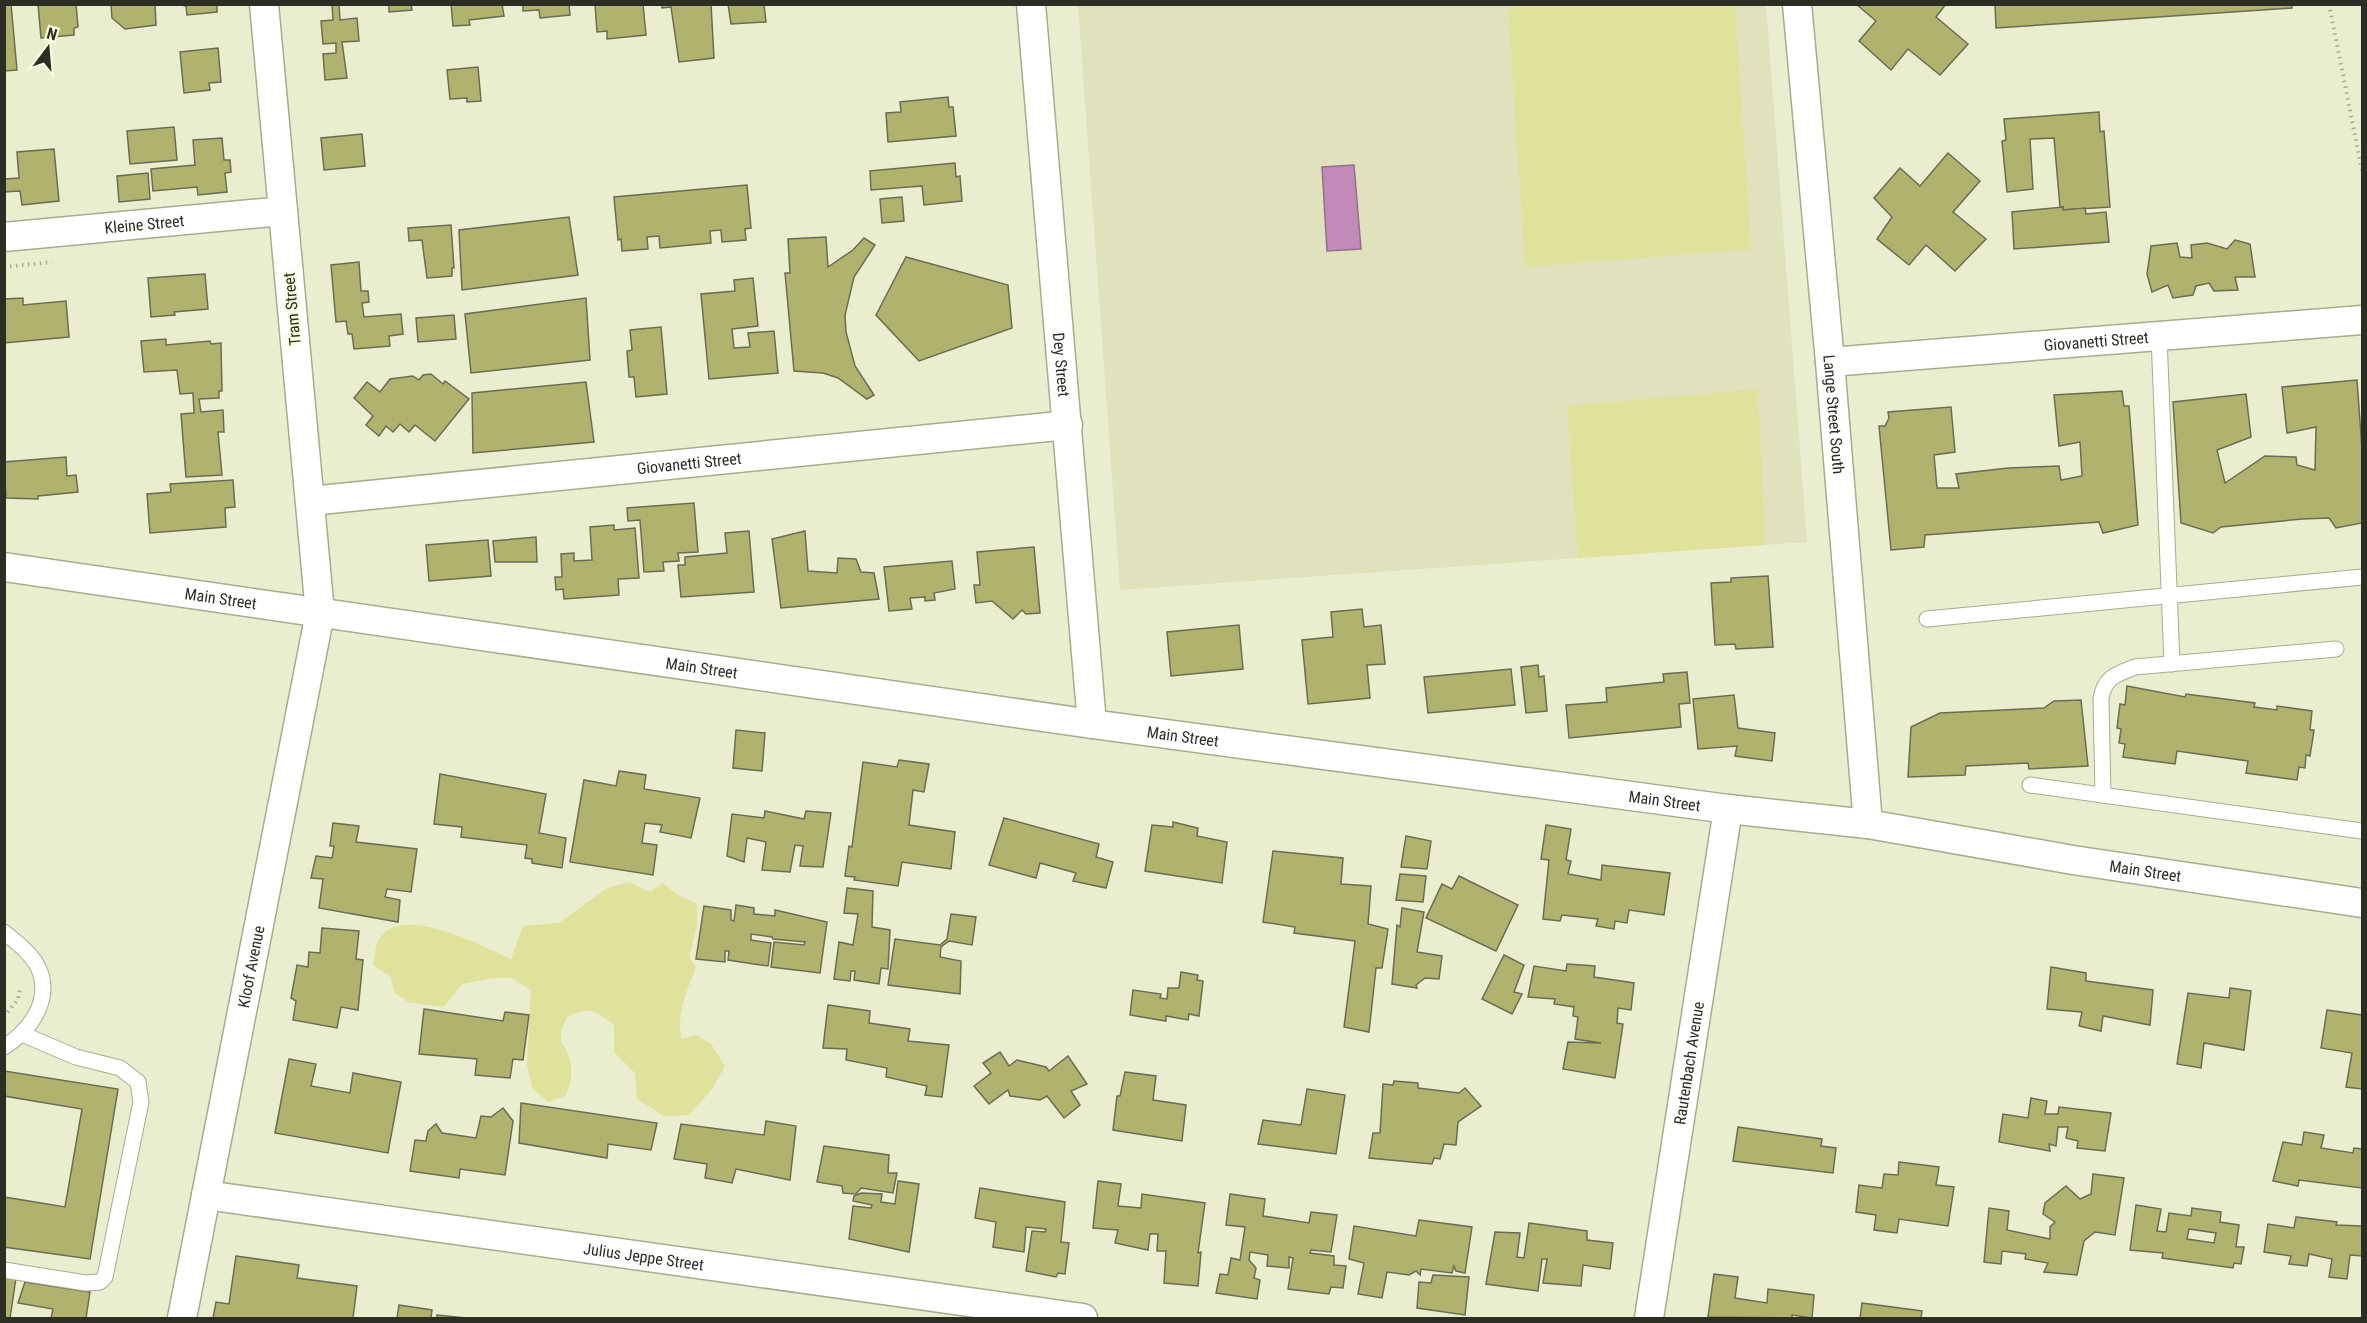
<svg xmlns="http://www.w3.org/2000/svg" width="2367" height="1323" viewBox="0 0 2367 1323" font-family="'Roboto Condensed',sans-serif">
<rect width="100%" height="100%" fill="#ebedcf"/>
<polygon fill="#e0e2bd" points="1078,5 1766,5 1807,542 1120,590"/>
<g fill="#dee29b">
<polygon points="1508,5 1735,5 1751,249 1525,267"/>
<polygon points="1758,389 1765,545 1578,558 1567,406"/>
<path d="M630,882L650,892L662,883L682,897L697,903V926L689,957L696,967C688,988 675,1017 682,1039L697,1035L711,1044L725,1066L713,1088L689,1115L664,1116L637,1099L635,1073L614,1052V1025C596,1010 590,1007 568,1016L561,1030V1042C573,1058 575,1078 565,1096L548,1102L532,1088L527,1064L531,990L512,978H493L462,984L444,1007L408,1002L394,992L391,977L373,965C375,957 375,944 380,938C402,903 484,947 511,959L523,926L559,923L607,888Z"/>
</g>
<polygon fill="#c18ab9" stroke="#956e8c" stroke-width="1.5" points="1354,165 1361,249 1327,251 1322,167"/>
<g fill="#b0b36d" stroke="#6b6d53" stroke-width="1.5" fill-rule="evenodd">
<polygon points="4,4 11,4 17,70 4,71"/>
<polygon points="38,4 76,4 78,27 74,28 74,35 41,38"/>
<polygon points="111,4 155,4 156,25 125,29 112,18"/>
<polygon points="177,4 217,4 217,12 187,15 186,6"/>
<polygon points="332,4 339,4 340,20 357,18 359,41 342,42 347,78 325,80 323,54 336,53 336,43 323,44 321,21 333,20"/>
<polygon points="389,4 411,4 412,10 389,12"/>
<polygon points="451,4 502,4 504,16 469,20 470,25 453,26"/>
<polygon points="523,4 569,4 570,15 540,18 539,10 523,11"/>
<polygon points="595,4 643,4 646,35 607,39 607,31 597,32"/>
<polygon points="662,4 711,4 714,58 679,62 671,7 662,8"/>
<polygon points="764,4 766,22 731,24 728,4"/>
<polygon points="1856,4 1946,4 1936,17 1968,44 1940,75 1908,49 1891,70 1859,41 1876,21"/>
<polygon points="1995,4 2292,4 2292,8 1996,28"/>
<polygon points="218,48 221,82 209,83 210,90 184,93 180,52"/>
<polygon points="478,67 481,101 467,102 467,98 450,99 447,70"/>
<polygon points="948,97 949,107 953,107 956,136 888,142 886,113 901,112 900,102"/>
<polygon points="2099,112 2100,132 2104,131 2110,207 2063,210 2063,207 2060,207 2054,138 2030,139 2033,189 2007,192 2002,141 2006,140 2004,119"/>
<polygon points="174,127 177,160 130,164 127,131"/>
<polygon points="362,134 365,166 324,170 321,138"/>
<polygon points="222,138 224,160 230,160 231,172 225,173 227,192 198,195 197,187 153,191 151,169 195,165 193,140"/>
<polygon points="54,149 59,201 22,205 20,191 4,192 4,179 19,178 17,152"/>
<polygon points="1948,153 1980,181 1953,212 1986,239 1955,271 1926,245 1909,265 1877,239 1892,217 1874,198 1900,168 1920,186"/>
<polygon points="955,163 956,177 960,176 962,201 924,205 922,186 871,190 870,171"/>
<polygon points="148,173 150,199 119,202 117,176"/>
<polygon points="747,185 751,228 745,229 746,240 722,242 721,230 710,231 711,243 660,248 659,236 647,237 648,249 622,251 621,239 618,240 614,197"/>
<polygon points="902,197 904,221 882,223 880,199"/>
<polygon points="2063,207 2063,210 2085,208 2086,214 2106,212 2109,242 2014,249 2012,212"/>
<polygon points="569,217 578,275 462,290 459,230"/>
<polygon points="451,225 454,268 452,268 452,276 427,278 422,240 409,241 408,228"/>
<polygon points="826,237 828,267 853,250 864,238 875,245 854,277 845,315 846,332 855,366 874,395 867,399 838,378 823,373 794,371 785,273 790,273 788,239"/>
<polygon points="2235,240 2250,244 2255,277 2235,277 2238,290 2214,291 2209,283 2196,286 2193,295 2173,298 2168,285 2152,292 2147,274 2151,246 2177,243 2180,257 2192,258 2191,245 2207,243 2227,249"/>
<polygon points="906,257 1008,285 1012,328 919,361 876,315"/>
<polygon points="359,262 361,291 368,291 369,302 362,303 364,317 401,314 403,334 389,336 390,346 354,349 352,334 348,334 346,321 336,322 331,265"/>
<polygon points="205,274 208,309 174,312 175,315 151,317 148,278"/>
<polygon points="753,278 758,326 732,329 734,348 750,347 748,333 774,331 778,373 709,379 701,294 735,291 734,280"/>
<polygon points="23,298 23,305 66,301 69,337 4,343 4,299"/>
<polygon points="586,298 590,360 471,373 465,314"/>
<polygon points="454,315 456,339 418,342 416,318"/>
<polygon points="661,327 667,394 636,397 634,377 629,377 627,351 632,350 630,330"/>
<polygon points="166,339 166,345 210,341 211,344 221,343 222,391 219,391 219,398 199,399 201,412 223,410 224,432 218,432 222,475 186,477 181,414 194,413 193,393 180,394 177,370 144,372 141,341"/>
<polygon points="431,374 443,384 445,381 469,399 435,441 415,425 409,432 400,424 393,432 386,426 379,436 366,425 373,416 354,398 367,382 380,392 390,379 413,376 419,380 423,375"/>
<polygon points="2357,380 2362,449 2362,523 2336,528 2329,518 2302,519 2221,527 2213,533 2181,523 2173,402 2246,394 2251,437 2217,450 2225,483 2265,456 2296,457 2297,465 2315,470 2316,427 2287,433 2282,387"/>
<polygon points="586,382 594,442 473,453 472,393"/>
<polygon points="2122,391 2124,406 2129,406 2138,525 2103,533 2099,522 1925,535 1924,547 1891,550 1879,426 1885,426 1889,418 1888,412 1951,407 1955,452 1934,455 1937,488 1959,488 1956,474 2008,468 2059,466 2061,480 2082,476 2080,442 2059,446 2054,395"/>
<polygon points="66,457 67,476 76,475 78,492 38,496 38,499 6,498 4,462"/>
<polygon points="233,480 235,507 225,508 226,527 150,533 147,494 171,492 170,484"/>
<polygon points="694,503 698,552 678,553 679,561 663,562 664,571 644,572 640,520 628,521 627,508"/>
<polygon points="614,525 614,530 635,528 639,578 618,579 619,595 564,599 563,589 556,590 555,577 562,577 561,554 574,553 574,561 592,560 590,527"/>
<polygon points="749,531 754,592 681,597 678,565 685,565 685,557 727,553 725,533"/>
<polygon points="805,531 808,571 837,573 838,558 856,559 861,572 874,573 879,599 781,608 772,539"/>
<polygon points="536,537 537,562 495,562 493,541"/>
<polygon points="488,540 491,576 429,581 426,545"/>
<polygon points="1034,547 1040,613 1026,614 1022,610 1013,619 992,601 976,603 974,585 980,585 977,552"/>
<polygon points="952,561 955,589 934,593 935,600 925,601 925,597 910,598 912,609 889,611 884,567"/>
<polygon points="1768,576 1773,647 1736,649 1735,644 1715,645 1711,583 1731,582 1731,578"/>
<polygon points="1362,609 1364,627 1381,625 1385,664 1367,665 1370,698 1308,704 1302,640 1333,637 1331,612"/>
<polygon points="1239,625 1243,669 1171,676 1167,632"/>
<polygon points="1538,665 1539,677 1544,676 1547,711 1526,713 1521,667"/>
<polygon points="1511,669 1515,705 1428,713 1424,677"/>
<polygon points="1687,672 1690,703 1679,704 1681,727 1569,738 1566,705 1607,702 1606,688 1664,682 1663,674"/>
<polygon points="2127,686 2185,697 2186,694 2255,703 2254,707 2277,710 2277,706 2312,711 2310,730 2314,730 2310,756 2306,755 2305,768 2299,767 2297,780 2246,773 2248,761 2177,751 2175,764 2123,757 2125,744 2119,743 2121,729 2117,728 2120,704 2125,705"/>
<polygon points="1734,695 1738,728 1775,733 1772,761 1735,756 1737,746 1698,749 1693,699"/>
<polygon points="2081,700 2088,766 2029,769 2028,763 1966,766 1965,775 1908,777 1911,727 1940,713 2044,708 2054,701"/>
<polygon points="736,730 765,733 762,771 733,768"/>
<polygon points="899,760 929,764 924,792 913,790 909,825 955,832 951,869 902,862 898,886 854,880 855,877 845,876 849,846 852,847 863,762 897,767"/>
<polygon points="619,771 646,775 644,789 700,798 691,838 660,832 662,825 645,823 642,843 657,845 653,875 570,862 584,780 616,786"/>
<polygon points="440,774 546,794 539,833 566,838 562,868 532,863 532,859 525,858 527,845 461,837 462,827 434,824"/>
<polygon points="765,811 804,819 806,811 831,813 823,867 800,866 803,846 795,845 790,872 762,870 766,842 747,838 744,862 727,856 732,814 764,818"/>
<polygon points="1004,818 1099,844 1096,857 1113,862 1106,888 1073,881 1076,873 1040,863 1036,878 989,865"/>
<polygon points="1173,822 1198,828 1197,836 1227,842 1222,883 1145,871 1152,825 1173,827"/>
<polygon points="333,823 359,826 356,842 417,849 411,892 387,889 385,897 400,900 398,922 319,908 323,879 311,878 316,856 332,858 334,846 330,846"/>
<polygon points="1546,825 1571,829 1566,860 1571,861 1568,874 1601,880 1602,865 1670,873 1664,915 1629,910 1627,923 1615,921 1614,929 1596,926 1598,919 1562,915 1560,921 1543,919 1549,860 1541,859"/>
<polygon points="1406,836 1431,841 1427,869 1401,867"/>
<polygon points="1273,851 1343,858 1341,884 1371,886 1368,924 1388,929 1382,968 1376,968 1369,1032 1344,1027 1355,941 1294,933 1295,927 1263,922"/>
<polygon points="1400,874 1426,876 1423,902 1396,900"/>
<polygon points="1459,876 1518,905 1496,951 1426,918 1442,884 1452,889"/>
<polygon points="847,888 873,891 872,927 890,930 888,969 881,968 879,984 854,980 855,971 851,971 850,981 834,979 839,942 853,945 858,914 844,913"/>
<polygon points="736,905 754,908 754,914 775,916 775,910 827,922 820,973 771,967 774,942 804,945 805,942 773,939 772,937 751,934 751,940 771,943 768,966 728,960 729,951 725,951 725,962 696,959 704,906 731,910 731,920 734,921"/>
<polygon points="1402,908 1424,912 1417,952 1442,956 1439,979 1425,978 1416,985 1417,988 1392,984 1397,925 1400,927"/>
<polygon points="951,914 976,917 972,945 949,941 941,947 940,957 961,961 960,994 888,985 895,939 940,945 947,939"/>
<polygon points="322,928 359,931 356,959 363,960 358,1010 341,1007 337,1028 293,1020 296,1001 291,998 297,965 308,967 309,952 320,953"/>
<polygon points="1504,955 1524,965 1514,992 1522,994 1512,1014 1482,999"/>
<polygon points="1567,964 1595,966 1594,977 1634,983 1631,1010 1618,1008 1617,1023 1623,1024 1615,1078 1563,1069 1568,1042 1601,1043 1575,1039 1578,1017 1573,1016 1574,1007 1554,1004 1555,999 1528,997 1534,966 1566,971"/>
<polygon points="2051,967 2086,973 2086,981 2153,990 2150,1025 2103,1016 2101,1031 2079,1026 2082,1012 2047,1009"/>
<polygon points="1181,972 1198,975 1197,980 1203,981 1199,1016 1189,1014 1188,1020 1166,1016 1166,1021 1130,1015 1133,990 1161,994 1160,998 1167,999 1168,988 1179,988"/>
<polygon points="2230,988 2251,991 2244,1050 2204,1043 2201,1068 2177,1064 2188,993 2229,998"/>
<polygon points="828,1005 870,1011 869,1023 910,1029 908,1041 949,1045 942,1097 925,1095 927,1086 886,1077 887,1068 846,1060 847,1049 823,1048"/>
<polygon points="424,1009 503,1021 505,1012 529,1015 523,1060 513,1059 510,1078 475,1075 477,1059 419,1054"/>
<polygon points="2327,1010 2362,1015 2362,1089 2346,1087 2352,1053 2321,1048"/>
<polygon points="1000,1052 1009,1066 1017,1060 1046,1067 1049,1071 1068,1056 1087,1084 1071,1091 1080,1105 1064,1118 1047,1096 1040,1100 1010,1096 1008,1090 989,1104 974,1086 991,1073 983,1063"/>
<polygon points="289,1059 316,1064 311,1086 350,1093 353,1073 401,1082 388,1153 275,1133"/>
<polygon points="4,1071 118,1089 90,1259 4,1247 4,1197 65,1207 82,1109 4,1096"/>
<polygon points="1125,1072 1156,1076 1153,1100 1186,1105 1182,1141 1113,1130 1117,1096 1120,1096"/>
<polygon points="1394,1081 1418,1083 1418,1088 1459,1093 1465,1088 1481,1106 1458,1122 1456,1145 1444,1144 1440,1159 1434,1158 1432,1164 1369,1158 1373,1133 1380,1133 1383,1084 1393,1085"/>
<polygon points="1307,1089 1345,1095 1336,1154 1258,1144 1263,1120 1301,1125"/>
<polygon points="2031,1098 2047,1101 2045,1114 2058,1114 2059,1107 2111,1113 2105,1151 2077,1148 2078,1141 2066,1138 2068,1127 2058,1127 2056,1146 2049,1144 2050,1151 1999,1142 2003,1114 2028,1118"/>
<polygon points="521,1103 657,1123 651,1150 608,1144 607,1158 519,1143"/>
<polygon points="503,1108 513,1121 505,1175 460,1169 459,1178 410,1171 415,1140 426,1141 428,1131 436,1124 442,1133 476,1138 481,1116 491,1117"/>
<polygon points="766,1121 796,1126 790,1180 736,1169 732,1183 705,1178 707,1164 674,1159 681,1124 764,1135"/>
<polygon points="1738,1127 1822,1139 1821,1146 1836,1148 1833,1173 1733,1161"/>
<polygon points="2304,1132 2324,1135 2321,1148 2353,1153 2354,1148 2362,1149 2362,1188 2299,1180 2298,1186 2273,1181 2283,1142 2302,1145"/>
<polygon points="824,1146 889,1155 888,1173 897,1173 893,1193 861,1188 856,1194 843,1193 842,1186 817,1182"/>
<polygon points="1899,1162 1939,1167 1936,1185 1954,1187 1948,1226 1899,1219 1897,1233 1874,1230 1876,1215 1856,1212 1859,1185 1882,1188 1884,1174 1898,1175"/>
<polygon points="2093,1174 2124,1178 2115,1235 2095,1232 2084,1241 2077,1275 2044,1272 2048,1263 2025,1259 2026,1254 2002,1251 2001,1264 1984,1262 1989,1208 2009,1211 2007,1230 2050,1239 2050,1227 2055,1222 2043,1214 2045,1203 2066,1186 2080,1199 2091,1194"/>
<polygon points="898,1181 919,1184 909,1252 849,1239 853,1206 871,1208 872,1205 853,1201 854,1196 861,1193 882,1194 881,1202 895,1204"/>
<polygon points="1098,1181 1121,1184 1118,1206 1141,1208 1142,1194 1205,1203 1198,1253 1201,1252 1198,1286 1164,1283 1166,1251 1157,1251 1158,1234 1150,1234 1148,1250 1115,1243 1118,1230 1093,1228"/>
<polygon points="980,1188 1065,1202 1061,1242 1069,1243 1065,1274 1058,1273 1056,1277 1026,1271 1032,1231 1045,1232 1046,1229 1026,1227 1024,1252 993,1247 996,1222 975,1218"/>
<polygon points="1230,1194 1265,1199 1263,1216 1309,1223 1311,1212 1337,1215 1331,1252 1311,1250 1310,1253 1334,1256 1334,1265 1346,1266 1343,1288 1331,1287 1329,1294 1288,1289 1293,1258 1289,1257 1289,1268 1267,1266 1268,1255 1250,1252 1249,1260 1256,1268 1254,1278 1260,1280 1257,1299 1216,1293 1220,1274 1228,1275 1231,1258 1240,1260 1245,1227 1226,1225"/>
<path d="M2136,1205L2161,1209L2157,1231L2166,1232L2169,1213L2191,1216L2192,1208L2221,1212L2220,1222L2239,1225L2236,1247H2244L2241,1264L2234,1263L2233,1268L2162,1258L2163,1253L2130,1250ZM2189,1229L2216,1233L2214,1243L2187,1239Z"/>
<polygon points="2296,1217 2337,1222 2336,1225 2362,1226 2362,1256 2350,1255 2347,1279 2329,1277 2332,1259 2309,1254 2307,1266 2289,1264 2291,1256 2264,1252 2268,1224 2294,1228"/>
<polygon points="1419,1220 1472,1227 1465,1273 1456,1271 1454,1266 1452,1273 1421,1269 1420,1275 1416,1271 1409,1275 1387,1272 1382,1298 1358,1294 1364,1263 1349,1259 1354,1226 1416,1236"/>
<polygon points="1529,1223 1587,1231 1587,1240 1613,1243 1610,1269 1583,1265 1581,1286 1543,1283 1547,1259 1542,1259 1538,1291 1486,1284 1495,1232 1520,1233 1517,1257 1524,1258"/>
<polygon points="236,1256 299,1265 297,1278 357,1286 353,1318 213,1318 216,1302 229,1304"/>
<polygon points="1714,1274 1738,1277 1735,1298 1767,1303 1768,1289 1814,1295 1812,1318 1792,1315 1792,1318 1708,1317"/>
<polygon points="1433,1275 1469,1277 1465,1315 1417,1308 1419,1282 1431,1283"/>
<polygon points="4,1276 16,1278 10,1318 4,1318"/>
<polygon points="25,1282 90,1292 86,1318 51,1318 53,1309 18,1303"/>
<polygon points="1862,1303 1922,1311 1921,1318 1860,1318"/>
<polygon points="399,1305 432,1310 431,1318 397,1318"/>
<polygon points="437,1315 466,1318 437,1318"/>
</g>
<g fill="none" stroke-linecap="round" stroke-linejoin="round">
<defs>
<g id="lane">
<polyline points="2159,336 2172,664"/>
<polyline points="1927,619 2362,577"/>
<polyline points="2030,785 2362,831"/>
<path d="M2103,795L2101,699C2104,677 2117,674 2135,667L2336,649"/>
<path d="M4,932C16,942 31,953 38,967C53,999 31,1030 4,1047"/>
<polyline points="4,1270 86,1283 100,1282 105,1277 141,1102 138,1082 120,1068 76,1057 22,1034"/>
</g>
<g id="street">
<path id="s1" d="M1031,4L1092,724"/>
<path id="s2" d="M1797,4L1830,362L1868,824"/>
<path id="s3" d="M4,237L283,211"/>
<path id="s4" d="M1830,362L2362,320"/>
<path id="s5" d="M310,501L1068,425"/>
<path id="s6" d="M4,567L1092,724L1728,809L1868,824L2073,860L2362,903"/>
<path id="s7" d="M206,1195L1083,1318"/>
<path id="s8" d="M182,1318L320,613L264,4"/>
<path id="s9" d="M1649,1318L1728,809"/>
</g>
</defs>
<use href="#lane" stroke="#a9ab8f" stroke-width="17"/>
<use href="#street" stroke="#a9ab8f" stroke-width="31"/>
<g stroke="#abad95" stroke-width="4" stroke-dasharray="1.5 4.5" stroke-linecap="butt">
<polyline points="2329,4 2362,171"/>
<polyline points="4,267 52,262"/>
<polyline points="4,1017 18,999 20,990"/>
</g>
<use href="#lane" stroke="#fff" stroke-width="15"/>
<use href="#street" stroke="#fff" stroke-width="28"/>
</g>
<g text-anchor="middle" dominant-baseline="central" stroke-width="4.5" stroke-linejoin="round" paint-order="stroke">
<g font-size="16" fill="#2d2e23" stroke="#f8fbdd">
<text stroke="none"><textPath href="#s3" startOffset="141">Kleine Street</textPath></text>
<text transform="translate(292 309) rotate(-95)">Tram Street</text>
<text stroke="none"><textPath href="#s4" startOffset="267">Giovanetti Street</textPath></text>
<text stroke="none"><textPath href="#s1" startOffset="362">Dey Street</textPath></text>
<text stroke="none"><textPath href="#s2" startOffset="412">Lange Street South</textPath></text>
<text stroke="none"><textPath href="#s5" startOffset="381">Giovanetti Street</textPath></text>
<text stroke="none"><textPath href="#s6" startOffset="219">Main Street</textPath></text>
<text stroke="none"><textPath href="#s6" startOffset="705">Main Street</textPath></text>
<text stroke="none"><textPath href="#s6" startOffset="1191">Main Street</textPath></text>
<text stroke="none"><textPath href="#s6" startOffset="1677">Main Street</textPath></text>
<text stroke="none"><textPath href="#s6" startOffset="2163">Main Street</textPath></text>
<text stroke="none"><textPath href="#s8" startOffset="358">Kloof Avenue</textPath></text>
<text stroke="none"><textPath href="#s9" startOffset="258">Rautenbach Avenue</textPath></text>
<text stroke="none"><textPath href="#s7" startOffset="442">Julius Jeppe Street</textPath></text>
</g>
</g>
<rect width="2367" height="1323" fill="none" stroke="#2d2e23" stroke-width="12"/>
<g transform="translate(48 48) rotate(16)" stroke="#f8fbdd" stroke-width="4.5" paint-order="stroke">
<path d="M0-4.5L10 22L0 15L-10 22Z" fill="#2d2e23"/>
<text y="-9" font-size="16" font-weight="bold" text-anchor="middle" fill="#2d2e23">N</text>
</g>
</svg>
